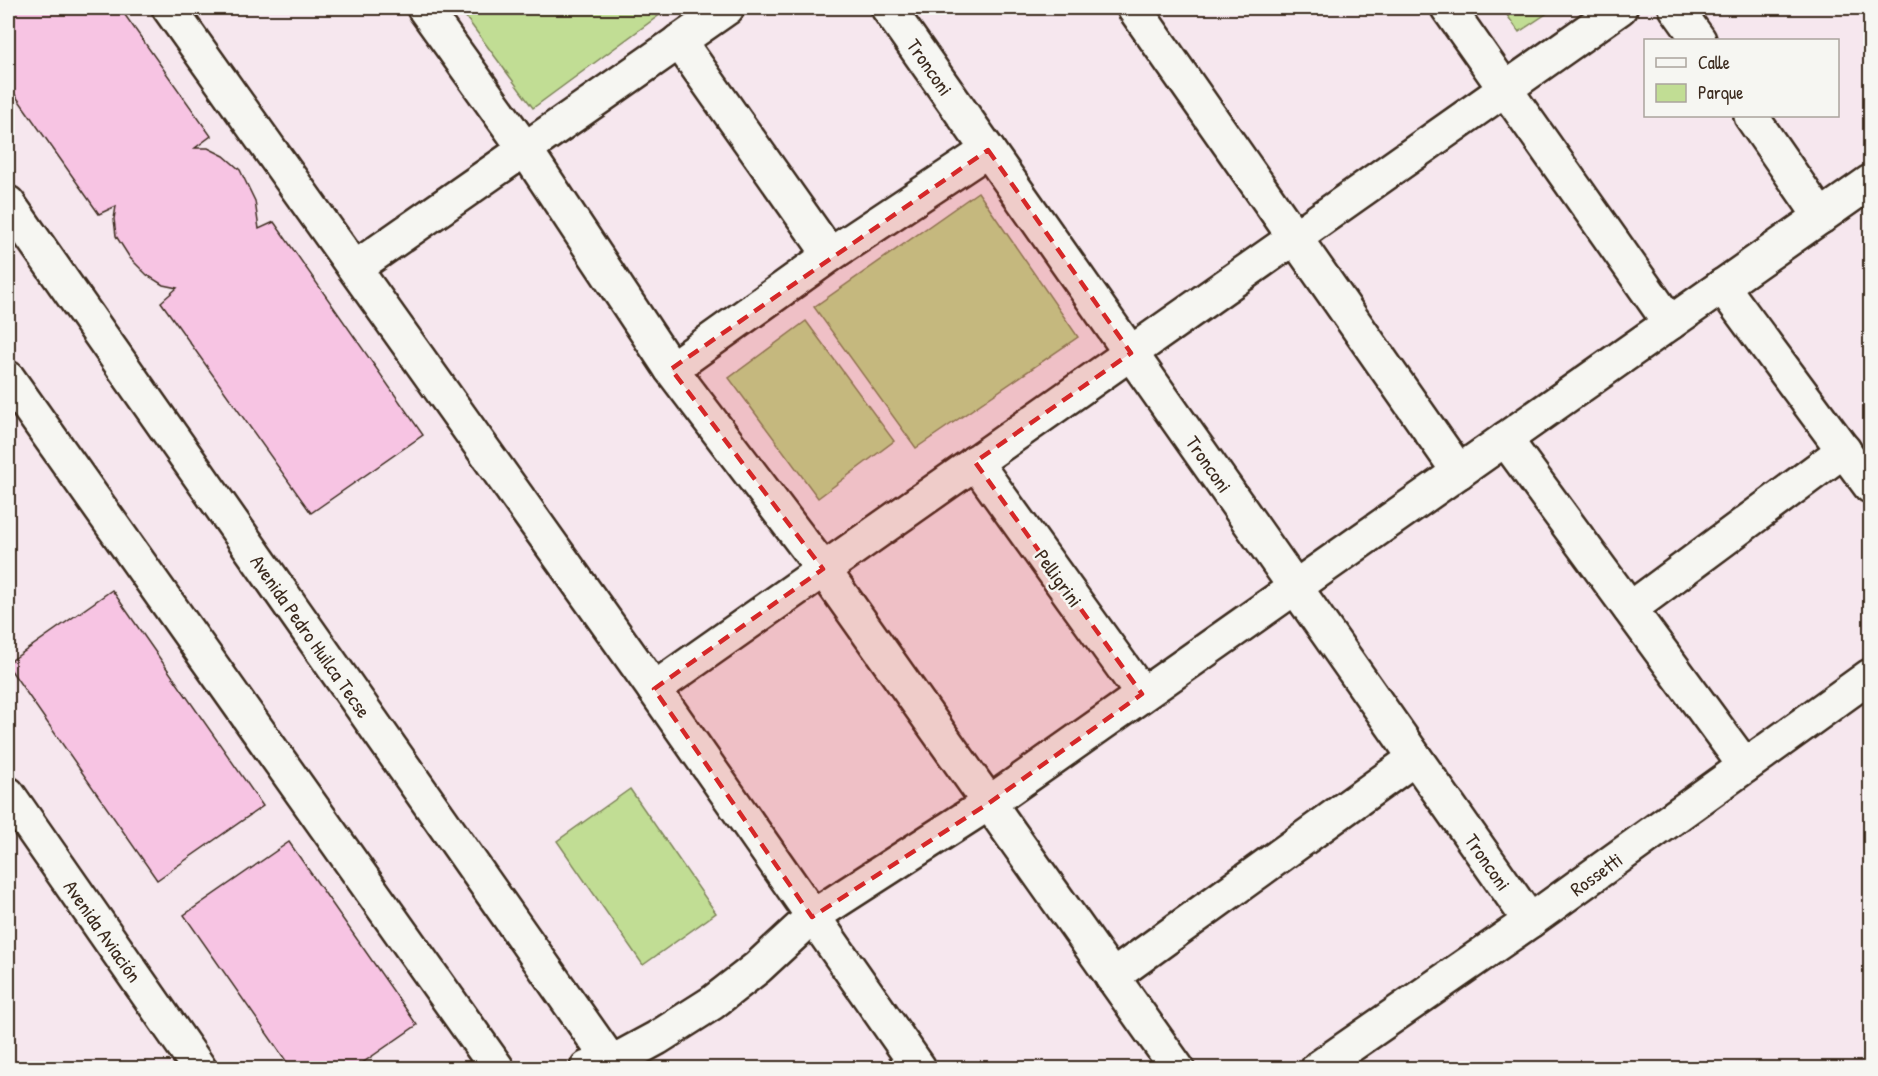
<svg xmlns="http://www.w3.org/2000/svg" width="1878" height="1076" viewBox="0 0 1878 1076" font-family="'Patrick Hand',sans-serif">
<rect width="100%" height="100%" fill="#f6e7ee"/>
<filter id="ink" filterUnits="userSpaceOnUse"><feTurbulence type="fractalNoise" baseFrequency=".0167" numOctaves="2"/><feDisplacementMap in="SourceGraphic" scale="12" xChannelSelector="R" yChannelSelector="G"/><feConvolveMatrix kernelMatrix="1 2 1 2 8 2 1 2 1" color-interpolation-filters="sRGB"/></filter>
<g filter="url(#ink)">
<g fill="#c1dd94" stroke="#7e8459" stroke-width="1.5">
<polygon points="459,8 669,8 533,108"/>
<polygon points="1502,8 1555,8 1519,32"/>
<polygon points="978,192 1078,337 916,448 814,307"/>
<polygon points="806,321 894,441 818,498 729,378"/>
<polygon points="630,789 716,913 643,965 557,841"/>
</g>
<g fill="#f7c4e3" stroke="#3b2a1e" stroke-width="1.5">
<polygon points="8,8 120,8 211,136 195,148 208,148 224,156 240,170 255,201 259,229 274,222 423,435 311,513 161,302 177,288 163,285 147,275 130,258 116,236 114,219 116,206 99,214 8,85"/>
<polygon points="112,590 263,806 157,880 8,666 8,663"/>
<polygon points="289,842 417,1025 355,1068 291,1068 184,915"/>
</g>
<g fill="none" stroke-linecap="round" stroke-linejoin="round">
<defs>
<g id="minor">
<polyline points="424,8 525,149 671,369 823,569 1177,1068"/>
<polyline points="888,8 1530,921"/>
<polyline points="1134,8 1459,472"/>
<polyline points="1448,8 1670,323"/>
<polyline points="1676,8 1699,40"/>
<polyline points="679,41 830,255"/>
<polyline points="1751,116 1821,217"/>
<polyline points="355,268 727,8"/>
<polyline points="1722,286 1870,486"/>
<polyline points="671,369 830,255 988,150"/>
<polyline points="1505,439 1745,766"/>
<polyline points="975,462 1142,694"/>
<polyline points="1630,609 1844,450"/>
<polyline points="654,689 1620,8"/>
<polyline points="1112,977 1415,758"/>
<polyline points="587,1068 611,1063 657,1038 712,1003 757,968 812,917 989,803 1870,182"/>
<polyline points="1318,1068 1530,921 1870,676"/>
</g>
<g id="tertiary">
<polyline points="169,8 654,689 919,1068"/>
<polyline points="8,794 199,1068"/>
</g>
<g id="secondary">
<polyline points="8,203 615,1068"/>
<polyline points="8,378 497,1068"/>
</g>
</defs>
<use href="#minor" stroke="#3b2a1e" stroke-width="38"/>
<use href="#tertiary" stroke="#3b2a1e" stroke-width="38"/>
<use href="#secondary" stroke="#3b2a1e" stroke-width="38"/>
<use href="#minor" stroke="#f6f6f2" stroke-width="33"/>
<use href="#tertiary" stroke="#f6f6f2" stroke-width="33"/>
<use href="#secondary" stroke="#f6f6f2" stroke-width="33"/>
</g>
</g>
<path fill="#d62828" fill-opacity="0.2" stroke="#d62828" stroke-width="4.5" stroke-dasharray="12 8" stroke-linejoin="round" d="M988,150L1131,353L975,462L1142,694L989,803L812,917L654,689L823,569L671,369Z"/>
<g text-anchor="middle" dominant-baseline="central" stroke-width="5" stroke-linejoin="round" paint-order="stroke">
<g font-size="20" fill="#3b2a1e" stroke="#f6f6f2">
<text transform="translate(930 67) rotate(55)">Tronconi</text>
<text transform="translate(1209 464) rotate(55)">Tronconi</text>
<text transform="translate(1059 578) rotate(54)">Pelligrini</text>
<text transform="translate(311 636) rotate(55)">Avenida Pedro Huilca Tecse</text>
<text transform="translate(1488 862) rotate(55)">Tronconi</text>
<text transform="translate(1596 874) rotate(-36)">Rossetti</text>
<text transform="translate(103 931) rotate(55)">Avenida Aviación</text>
</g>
</g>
<rect width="1878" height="1076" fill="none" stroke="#f6f6f2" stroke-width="30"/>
<rect x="15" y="15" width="1848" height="1046" fill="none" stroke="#3b2a1e" stroke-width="2" filter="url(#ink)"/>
<rect x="1644" y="39" width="195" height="78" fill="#f6f6f2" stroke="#aba49d" stroke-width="1.5"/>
<rect x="1656" y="58" width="30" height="9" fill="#f6f6f2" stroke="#aba49d" stroke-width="1.5"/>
<text x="1698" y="69" font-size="18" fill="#3b2a1e">Calle</text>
<rect x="1656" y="84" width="30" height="18" fill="#c1dd94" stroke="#aba49d" stroke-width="1.5"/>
<text x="1698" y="99" font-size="18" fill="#3b2a1e">Parque</text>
</svg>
